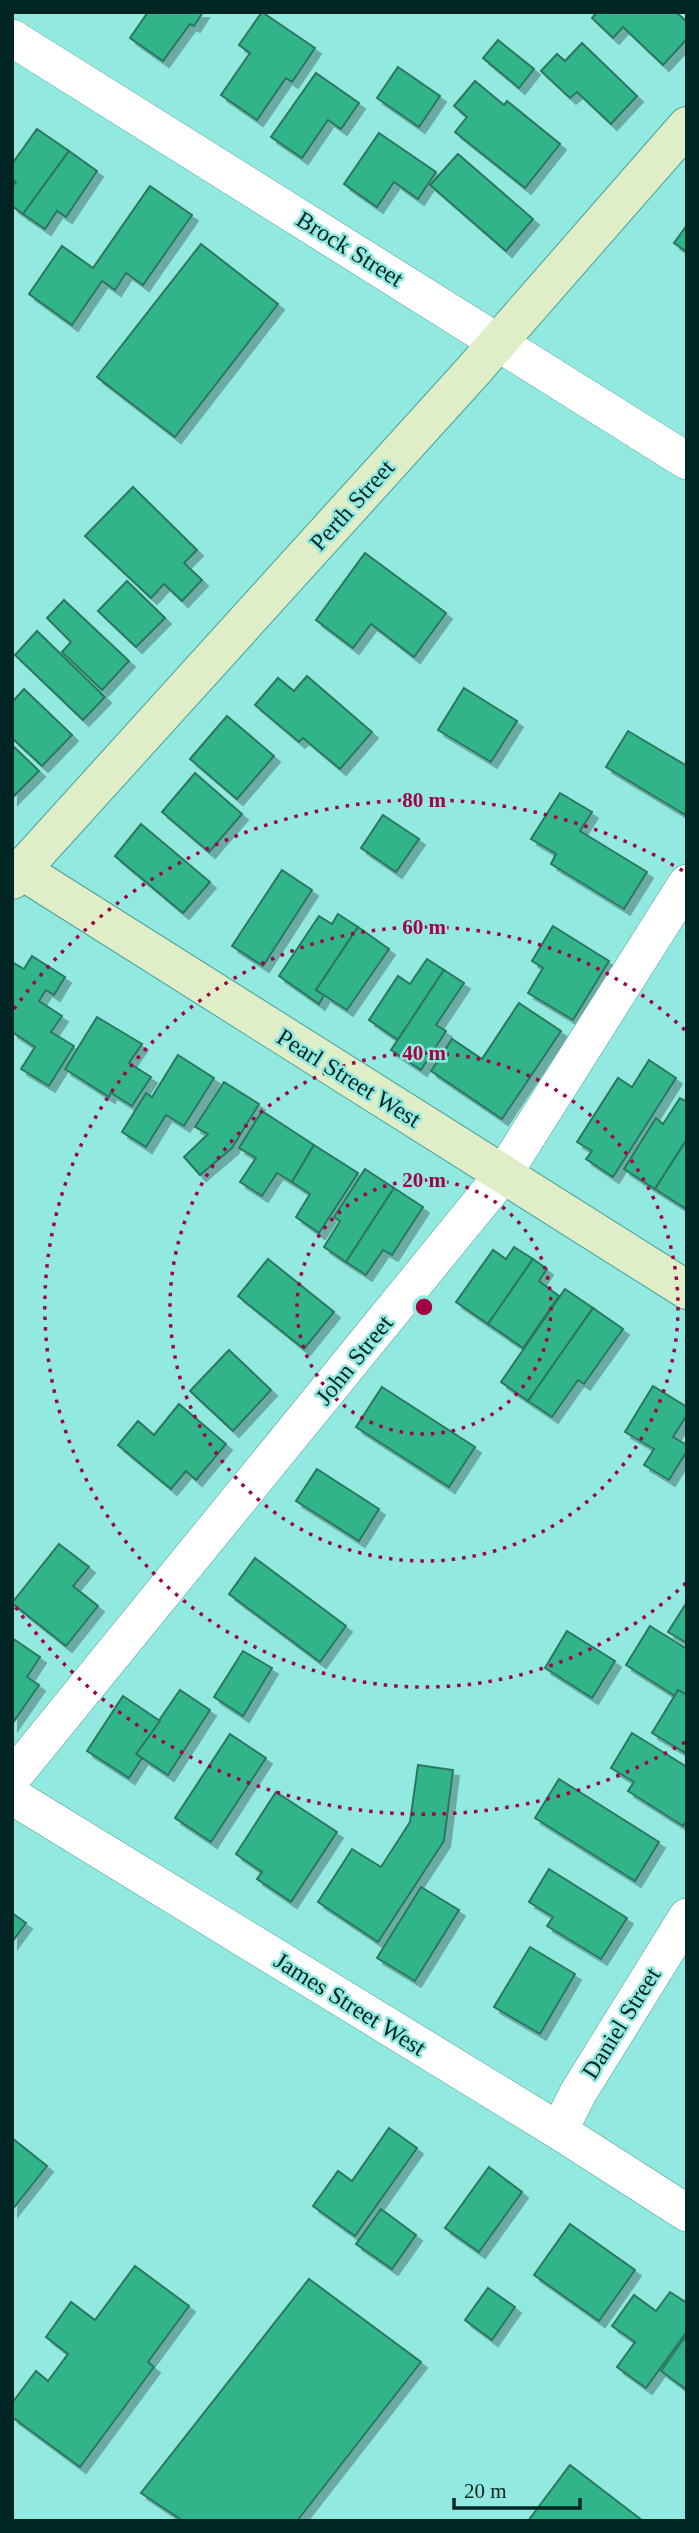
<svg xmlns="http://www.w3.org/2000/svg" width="699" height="2533" viewBox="0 0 699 2533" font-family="'Times New Roman',serif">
<defs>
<filter id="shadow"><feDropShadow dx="6" dy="6" stdDeviation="0" flood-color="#0004"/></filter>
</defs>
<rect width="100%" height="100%" fill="#92e9e0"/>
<g fill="#32b48b" stroke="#2c775e" stroke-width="2" filter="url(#shadow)">
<polygon points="148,12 203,12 194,26 190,24 163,61 130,38"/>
<polygon points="262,12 315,48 292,82 286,78 257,120 221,95 250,53 239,45"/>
<polygon points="597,12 676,12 687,22 687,39 663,65 623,27 613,38 592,18"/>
<polygon points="498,40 534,69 519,88 483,58"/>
<polygon points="582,43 637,96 611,124 577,92 570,98 541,71 557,54 565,61"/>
<polygon points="398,67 440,96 419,127 377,98"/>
<polygon points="316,73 359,103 341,129 328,120 302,158 271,137"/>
<polygon points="475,81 504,105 507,101 560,144 525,188 455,132 467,117 454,106"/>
<polygon points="37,129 69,151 23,214 12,206 12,187 16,182 12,180 12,164"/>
<polygon points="379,133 436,172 418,199 394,182 377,207 344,184"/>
<polygon points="69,151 97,171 66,217 57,211 45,229 23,214"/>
<polygon points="458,154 533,219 506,251 430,185"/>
<polygon points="150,186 192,215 143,285 126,273 115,290 102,281 72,325 29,294 62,246 93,268"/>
<polygon points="687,225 687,252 674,243"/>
<polygon points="201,244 278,304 175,437 97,377"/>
<polygon points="133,487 197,550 184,563 202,580 182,601 164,584 151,598 85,536"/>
<polygon points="365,553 446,613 414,657 371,624 353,648 316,620"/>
<polygon points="127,581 165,618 136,647 98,611"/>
<polygon points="64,600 129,661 102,690 62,652 71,642 47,618"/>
<polygon points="37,631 105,697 83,720 15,655"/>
<polygon points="307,676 372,732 340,769 303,738 299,742 255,705 278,678 294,691"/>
<polygon points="464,688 517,721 491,762 438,730"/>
<polygon points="24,689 72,735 42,766 12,738 12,699 14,700"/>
<polygon points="227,716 274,756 237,799 190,759"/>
<polygon points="628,731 687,766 687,816 606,767"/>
<polygon points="12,745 39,771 12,798"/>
<polygon points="195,773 242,814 209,852 162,812"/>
<polygon points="560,793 592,812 580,831 647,872 624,909 551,864 556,854 531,839"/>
<polygon points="383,815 419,839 396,872 361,848"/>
<polygon points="141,824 210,882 183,913 115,856"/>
<polygon points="282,870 312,890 263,966 232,946"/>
<polygon points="338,914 358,927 316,990 324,995 319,1004 279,976 319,916 332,924"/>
<polygon points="553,926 609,961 573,1020 528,993 543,968 532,961"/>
<polygon points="358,927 389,949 347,1010 316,990"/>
<polygon points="32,956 65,977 54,995 46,990 39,1001 62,1016 51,1032 74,1046 49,1086 21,1069 35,1047 12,1032 12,962 24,969"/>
<polygon points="427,959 444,970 398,1040 369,1020 398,976 410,984"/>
<polygon points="444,970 464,983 436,1025 446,1031 421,1070 391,1050"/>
<polygon points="519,1003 561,1031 502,1119 431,1071 452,1039 482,1059"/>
<polygon points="97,1017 142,1044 129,1063 151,1077 132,1106 111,1093 109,1097 65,1069"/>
<polygon points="178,1055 214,1078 184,1126 166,1115 146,1147 122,1132 146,1093 152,1097"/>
<polygon points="649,1060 676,1078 613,1177 586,1159 592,1151 577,1142 618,1078 632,1087"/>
<polygon points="224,1082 259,1104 232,1148 200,1175 184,1157 208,1134 195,1127"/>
<polygon points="680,1098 687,1102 687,1139 655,1189 624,1169 656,1118 663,1124"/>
<polygon points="262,1111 314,1145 292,1182 277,1173 262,1196 240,1182 256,1158 239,1148"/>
<polygon points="687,1139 687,1208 686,1209 655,1189"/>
<polygon points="314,1145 358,1173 319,1233 296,1217 310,1194 292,1182"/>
<polygon points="365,1169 394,1188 346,1262 324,1247 340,1221 334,1217"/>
<polygon points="394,1188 423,1207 392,1255 383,1250 366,1275 346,1262"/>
<polygon points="514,1247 533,1259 488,1324 456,1302 493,1250 506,1259"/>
<polygon points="268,1259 334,1312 304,1349 238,1296"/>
<polygon points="533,1259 547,1269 539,1281 559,1296 523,1348 488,1324"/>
<polygon points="565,1289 593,1308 528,1401 501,1382"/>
<polygon points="593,1308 623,1329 584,1384 578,1380 552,1417 528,1401"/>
<polygon points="229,1350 271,1390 233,1431 190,1391"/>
<polygon points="653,1386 687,1407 687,1415 673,1437 687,1445 687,1451 669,1480 644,1465 654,1449 625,1432"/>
<polygon points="382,1387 475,1447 449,1487 356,1427"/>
<polygon points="179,1404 226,1444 196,1480 186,1471 171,1489 118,1445 138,1421 154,1435"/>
<polygon points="317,1469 379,1509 359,1541 296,1501"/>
<polygon points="59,1544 89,1567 73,1586 98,1606 66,1646 12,1603"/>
<polygon points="255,1558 346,1626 320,1662 229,1594"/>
<polygon points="687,1602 687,1643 668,1632"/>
<polygon points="650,1626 687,1649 687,1695 678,1690 675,1696 626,1665"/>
<polygon points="567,1631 615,1661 592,1698 545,1668"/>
<polygon points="12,1638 40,1657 27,1677 39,1685 12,1724"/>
<polygon points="243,1651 272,1668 243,1716 214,1697"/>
<polygon points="180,1690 210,1710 168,1775 136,1754"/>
<polygon points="678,1690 687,1695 687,1754 652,1733"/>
<polygon points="123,1696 160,1721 136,1754 142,1758 129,1778 87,1751"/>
<polygon points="632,1733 687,1767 687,1820 683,1826 628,1791 634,1782 611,1768"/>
<polygon points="230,1734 266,1758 211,1842 175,1818"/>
<polygon points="418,1765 453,1770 444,1841 378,1942 318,1902 352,1849 381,1867 410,1822"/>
<polygon points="559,1779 659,1842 635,1881 535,1818"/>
<polygon points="276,1792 337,1832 291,1902 257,1879 262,1872 236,1854"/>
<polygon points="549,1869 627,1918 601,1959 547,1926 553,1917 529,1902"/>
<polygon points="421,1887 459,1910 415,1981 377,1958"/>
<polygon points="12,1913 26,1923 12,1942"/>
<polygon points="530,1947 575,1974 540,2034 494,2007"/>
<polygon points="389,2128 417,2148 355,2236 313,2206 338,2171 352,2181"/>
<polygon points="12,2138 47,2166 12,2210"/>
<polygon points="489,2167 522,2192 479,2252 445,2228"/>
<polygon points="381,2209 416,2235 392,2269 356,2244"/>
<polygon points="570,2224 635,2270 599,2321 534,2275"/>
<polygon points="135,2266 189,2306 148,2362 154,2367 80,2467 12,2417 12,2403 36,2371 48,2381 68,2354 46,2337 71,2302 95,2320"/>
<polygon points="309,2279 421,2362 297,2521 183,2521 141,2493"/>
<polygon points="488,2288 515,2307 492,2340 465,2320"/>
<polygon points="670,2292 687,2303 687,2331 646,2388 617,2367 635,2342 612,2326 634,2295 656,2311"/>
<polygon points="687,2334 687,2390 661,2371"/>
<polygon points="570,2465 643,2521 528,2521"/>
</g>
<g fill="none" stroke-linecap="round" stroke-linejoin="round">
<defs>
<g id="street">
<polyline points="12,38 687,461"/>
<polyline points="12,1778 502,1176 687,883"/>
<polyline points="12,1796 559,2131 687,2213"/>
<polyline points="559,2131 578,2093 687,1917"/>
</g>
<g id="secondary">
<polyline points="21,870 687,1290"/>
<polyline points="12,880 473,371 687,126"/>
</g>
</defs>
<use href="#street" stroke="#49a199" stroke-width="38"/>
<use href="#secondary" stroke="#49a199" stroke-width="40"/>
<use href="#street" stroke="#fff" stroke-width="37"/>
<use href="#secondary" stroke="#e0eec8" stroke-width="38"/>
</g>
<g fill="none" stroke="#a00445" stroke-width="3.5" stroke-dasharray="3.5 7">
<circle cx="424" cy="1307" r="127"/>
<circle cx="424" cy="1307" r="254"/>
<path d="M686 1583A380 380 0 1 1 686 1031"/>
<path d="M685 1742A507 507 0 0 1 14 1605M14 1009A507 507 0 0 1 685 872"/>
</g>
<g text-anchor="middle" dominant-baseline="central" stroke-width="5" stroke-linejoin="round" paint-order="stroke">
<g font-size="24" fill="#002623" stroke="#92e9e0">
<text transform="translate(350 249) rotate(32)">Brock Street</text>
<text transform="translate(352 505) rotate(-48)">Perth Street</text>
<text transform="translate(349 1078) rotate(32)">Pearl Street West</text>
<text transform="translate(354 1360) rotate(-51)">John Street</text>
<text transform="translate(350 2004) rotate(32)">James Street West</text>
<text transform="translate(621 2023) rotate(-58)">Daniel Street</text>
</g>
</g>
<circle cx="424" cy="1307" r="10" fill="#a00445" stroke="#92e9e0" stroke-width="3.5"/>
<g font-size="21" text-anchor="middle" font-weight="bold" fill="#a00445" stroke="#92e9e0" stroke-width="5" stroke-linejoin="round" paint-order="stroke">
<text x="424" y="807">80 m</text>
<text x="424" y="934">60 m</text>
<text x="424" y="1060">40 m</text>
<text x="424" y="1187">20 m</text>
</g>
<rect width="699" height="2533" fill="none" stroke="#002623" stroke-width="28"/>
<path d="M454 2498v10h126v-10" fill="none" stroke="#002623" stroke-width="3.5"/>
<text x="464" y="2498" font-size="21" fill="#002623" stroke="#92e9e0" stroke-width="5" paint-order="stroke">20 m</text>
</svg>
